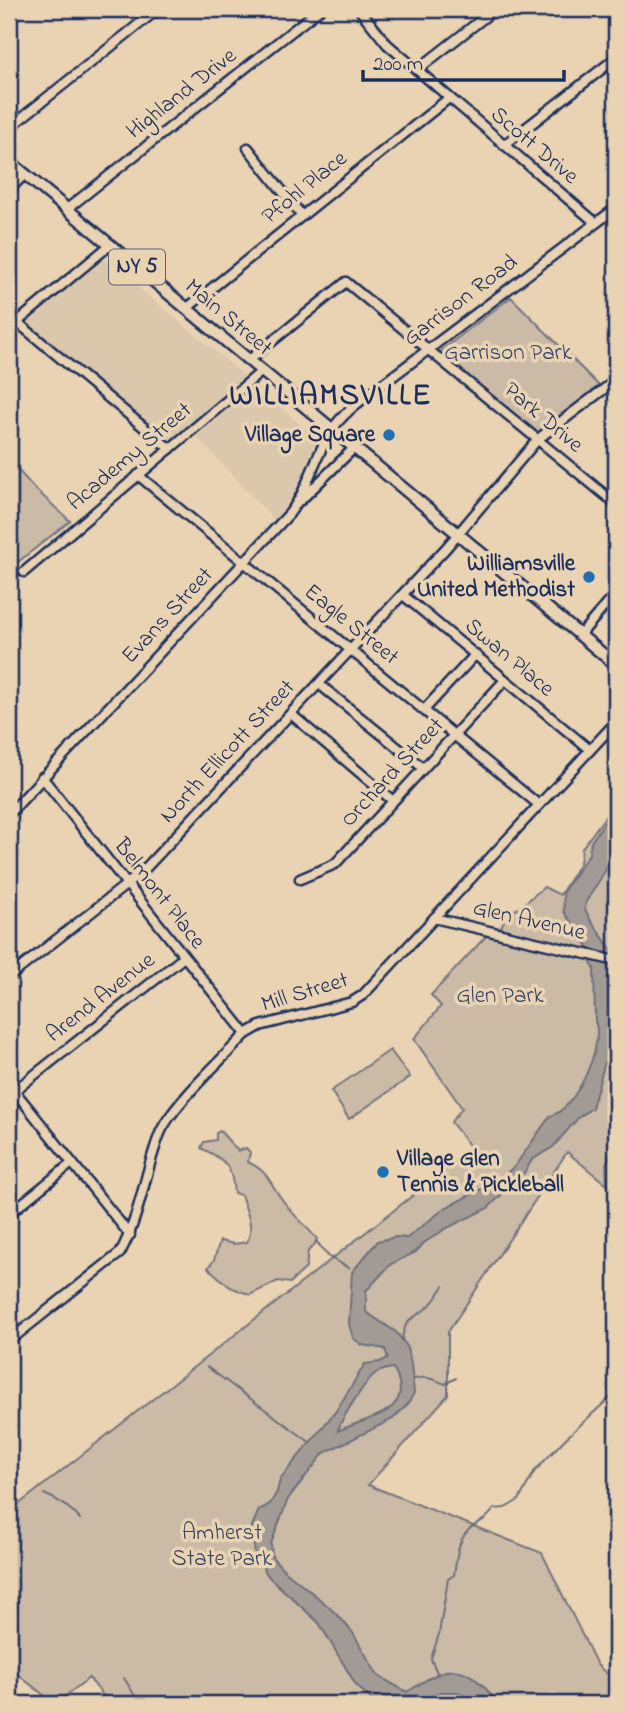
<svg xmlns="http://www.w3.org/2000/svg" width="625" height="1713" viewBox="0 0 625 1713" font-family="'Indie Flower',sans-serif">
<rect width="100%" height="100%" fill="#e9d3b2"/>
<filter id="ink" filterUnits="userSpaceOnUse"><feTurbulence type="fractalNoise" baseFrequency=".0143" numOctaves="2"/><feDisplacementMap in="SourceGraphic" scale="14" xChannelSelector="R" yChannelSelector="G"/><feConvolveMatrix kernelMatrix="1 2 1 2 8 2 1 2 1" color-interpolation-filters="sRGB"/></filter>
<g filter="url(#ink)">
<g fill="#dac7ac">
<polygon points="104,259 246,377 168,445 24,323"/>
<polygon points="255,385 319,441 297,491 274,520 196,436"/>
</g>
<g fill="#cbbba6" stroke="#737582" stroke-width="2">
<polygon points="511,297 600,387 538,433 438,353"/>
<polygon points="9,460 33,487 70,521 18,562 9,555"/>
<polygon points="616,802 616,1143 606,1164 607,1185 567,1152 448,1332 448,1395 368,1485 542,1553 597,1665 616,1682 616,1704 110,1704 89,1678 55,1704 16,1673 9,1664 9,1512 472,1149 451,1122 462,1108 414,1039 441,1006 431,995 489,933 498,934 508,911 518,909 544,887 560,895 580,863 582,848"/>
<polygon points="390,1050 410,1077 349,1119 331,1091"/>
<path d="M220,1131L238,1151L246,1148L250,1152L248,1162C270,1172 270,1185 284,1202C293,1215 306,1226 317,1239L314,1246L308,1251L306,1268L290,1283L278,1281L250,1295L230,1287L208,1268L214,1260L220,1241L234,1244L247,1242C255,1227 246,1210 241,1195L234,1193C232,1164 226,1161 201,1148L204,1142L216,1140V1133Z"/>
</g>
<path fill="#a29b95" stroke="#6c707f" stroke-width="2" fill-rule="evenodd" d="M616,805V853L586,902L585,909L591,921L613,952L616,968V1041L604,1065L592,1108L578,1118L553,1147L532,1160L525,1172L488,1208L445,1229L424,1243L416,1252L391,1264L366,1291V1312L396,1332L406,1345L411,1364L414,1393L408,1404L393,1419L324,1453L288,1499L271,1544L272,1557L283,1569L328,1606L342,1620L353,1633L378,1676L407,1692C432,1677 453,1657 479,1682C486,1689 493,1695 495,1704H480L457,1692H440L417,1704H376L356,1685L319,1623L269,1577L255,1556L252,1526L259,1510L270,1504L277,1492L280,1479L336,1411L365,1364L380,1362L388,1358L385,1349L362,1345L353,1338L349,1324L352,1272L378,1241L395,1237L407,1238L445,1208L497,1181L515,1166L550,1116C575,1111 605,1045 595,1021L594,968L591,963L589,948L564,912L563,892L589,854L591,842ZM393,1368C419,1413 367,1417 338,1431C340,1420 367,1379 376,1373C381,1370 387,1369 393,1368Z"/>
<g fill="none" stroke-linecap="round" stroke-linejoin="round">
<g stroke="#6c707f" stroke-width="2">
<polyline points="612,1048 616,1048"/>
<polyline points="316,1241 329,1257 349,1268"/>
<path d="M402,1341C404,1316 414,1320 429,1306C435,1300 439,1293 444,1286"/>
<polyline points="207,1367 311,1443"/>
<path d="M412,1380C423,1375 434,1379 445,1384L456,1378"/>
<path d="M44,1494C59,1500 70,1507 80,1519"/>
<path d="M438,1675L431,1659L439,1634L448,1579L454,1575C457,1558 457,1538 472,1527C482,1520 486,1520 494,1509L505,1508L519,1500L534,1472L564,1440L616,1392"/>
<polyline points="124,1678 140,1704"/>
</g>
<defs>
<g id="minor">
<polyline points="359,9 387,44 596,223"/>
<polyline points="417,70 495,9"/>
<polyline points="9,128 158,9"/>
<polyline points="504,145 616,58"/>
<polyline points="248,148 302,216"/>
<polyline points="9,190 25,174"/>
<polyline points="67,209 320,9"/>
<polyline points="186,309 449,98"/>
<polyline points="17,322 170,449"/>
<polyline points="9,329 110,245"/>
<polyline points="249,360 346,282 616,504"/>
<polyline points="138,475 539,805"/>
<polyline points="301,500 354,448"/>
<polyline points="24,572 262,371"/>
<polyline points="403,595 590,750"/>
<polyline points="580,635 616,593"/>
<polyline points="319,684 423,768"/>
<polyline points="424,710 475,655"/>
<polyline points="291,714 393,801"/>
<polyline points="42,777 246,1034"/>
<path d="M9,814L289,514C309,489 314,456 332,430C341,416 355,405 368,395L616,208"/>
<polyline points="300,879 335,864 505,680"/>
<polyline points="434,918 616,961"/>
<polyline points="9,977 141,873 446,548 538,439 616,380"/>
<polyline points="9,1084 130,1235"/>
<polyline points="9,1095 184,957"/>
<polyline points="9,1214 72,1163"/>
<path d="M9,1341L120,1253C140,1217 144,1175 159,1136C168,1109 224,1057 246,1034L260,1026L352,1002L363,995L616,722"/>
</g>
<polyline id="major" points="9,161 616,665"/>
</defs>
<use href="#minor" stroke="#1b2f5e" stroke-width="13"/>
<use href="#major" stroke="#1b2f5e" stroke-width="15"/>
<use href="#minor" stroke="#e9d3b2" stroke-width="8"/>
<use href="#major" stroke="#e9d3b2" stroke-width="10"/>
</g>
</g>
<g fill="#1f6fb2" stroke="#e9d3b2" stroke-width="2.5">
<circle cx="389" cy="435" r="7"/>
<circle cx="589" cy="577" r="7"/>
<circle cx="383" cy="1172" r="7"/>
</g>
<g text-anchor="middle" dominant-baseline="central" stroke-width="7" stroke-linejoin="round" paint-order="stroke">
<rect fill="#e9d3b2" stroke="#596077" stroke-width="2" x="109" y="249.5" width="56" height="35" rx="5"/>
<g font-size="21" font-weight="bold" fill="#1b2f5e">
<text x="137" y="267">NY 5</text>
</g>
<g font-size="23" fill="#1b2f5e" stroke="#e9d3b2">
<text transform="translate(182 94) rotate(-38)">Highland Drive</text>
<text transform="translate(534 146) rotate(40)">Scott Drive</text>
<text transform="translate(305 188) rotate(-39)">Pfohl Place</text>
<text transform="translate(461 301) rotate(-37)">Garrison Road</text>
<text transform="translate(228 318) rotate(40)">Main Street</text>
<text transform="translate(543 418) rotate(40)">Park Drive</text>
<text transform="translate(130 457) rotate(-40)">Academy Street</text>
<text transform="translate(168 616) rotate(-47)">Evans Street</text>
<text transform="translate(351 625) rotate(39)">Eagle Street</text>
<text transform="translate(509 658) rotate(40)">Swan Place</text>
<text transform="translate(228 752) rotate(-47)">North Ellicott Street</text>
<text transform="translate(393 773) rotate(-47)">Orchard Street</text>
<text transform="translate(159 894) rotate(52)">Belmont Place</text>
<text transform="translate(529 921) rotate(13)">Glen Avenue</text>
<text transform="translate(305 993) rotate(-17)">Mill Street</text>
<text transform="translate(101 998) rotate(-38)">Arend Avenue</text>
</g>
<g font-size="23" fill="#354469" stroke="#e9d3b2">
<text x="508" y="353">Garrison Park</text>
<text x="500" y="996">Glen Park</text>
<text x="222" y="1533">Amherst<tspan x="222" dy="26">State Park</tspan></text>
</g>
<g font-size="23" font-weight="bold" fill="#1b2f5e" stroke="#e9d3b2" text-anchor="end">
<text x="375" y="435">Village Square</text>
<text x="575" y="564">Williamsville<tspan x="575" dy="26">United Methodist</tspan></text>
<text x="397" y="1159" text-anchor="start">Village Glen<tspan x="397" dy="26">Tennis &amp; Pickleball</tspan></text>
</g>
<g font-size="30" font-weight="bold" letter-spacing="2" fill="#1b2f5e" stroke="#e9d3b2">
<text x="331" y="397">WILLIAMSVILLE</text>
</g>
</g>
<rect width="625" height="1713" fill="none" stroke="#e9d3b2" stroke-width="35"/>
<rect x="18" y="18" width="590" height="1678" fill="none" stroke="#1b2f5e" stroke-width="2.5" filter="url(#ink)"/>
<path d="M363 70v10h201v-10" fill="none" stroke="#1b2f5e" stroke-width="3.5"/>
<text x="373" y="70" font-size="21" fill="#1b2f5e" stroke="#e9d3b2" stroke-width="5" paint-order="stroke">200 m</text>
</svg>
